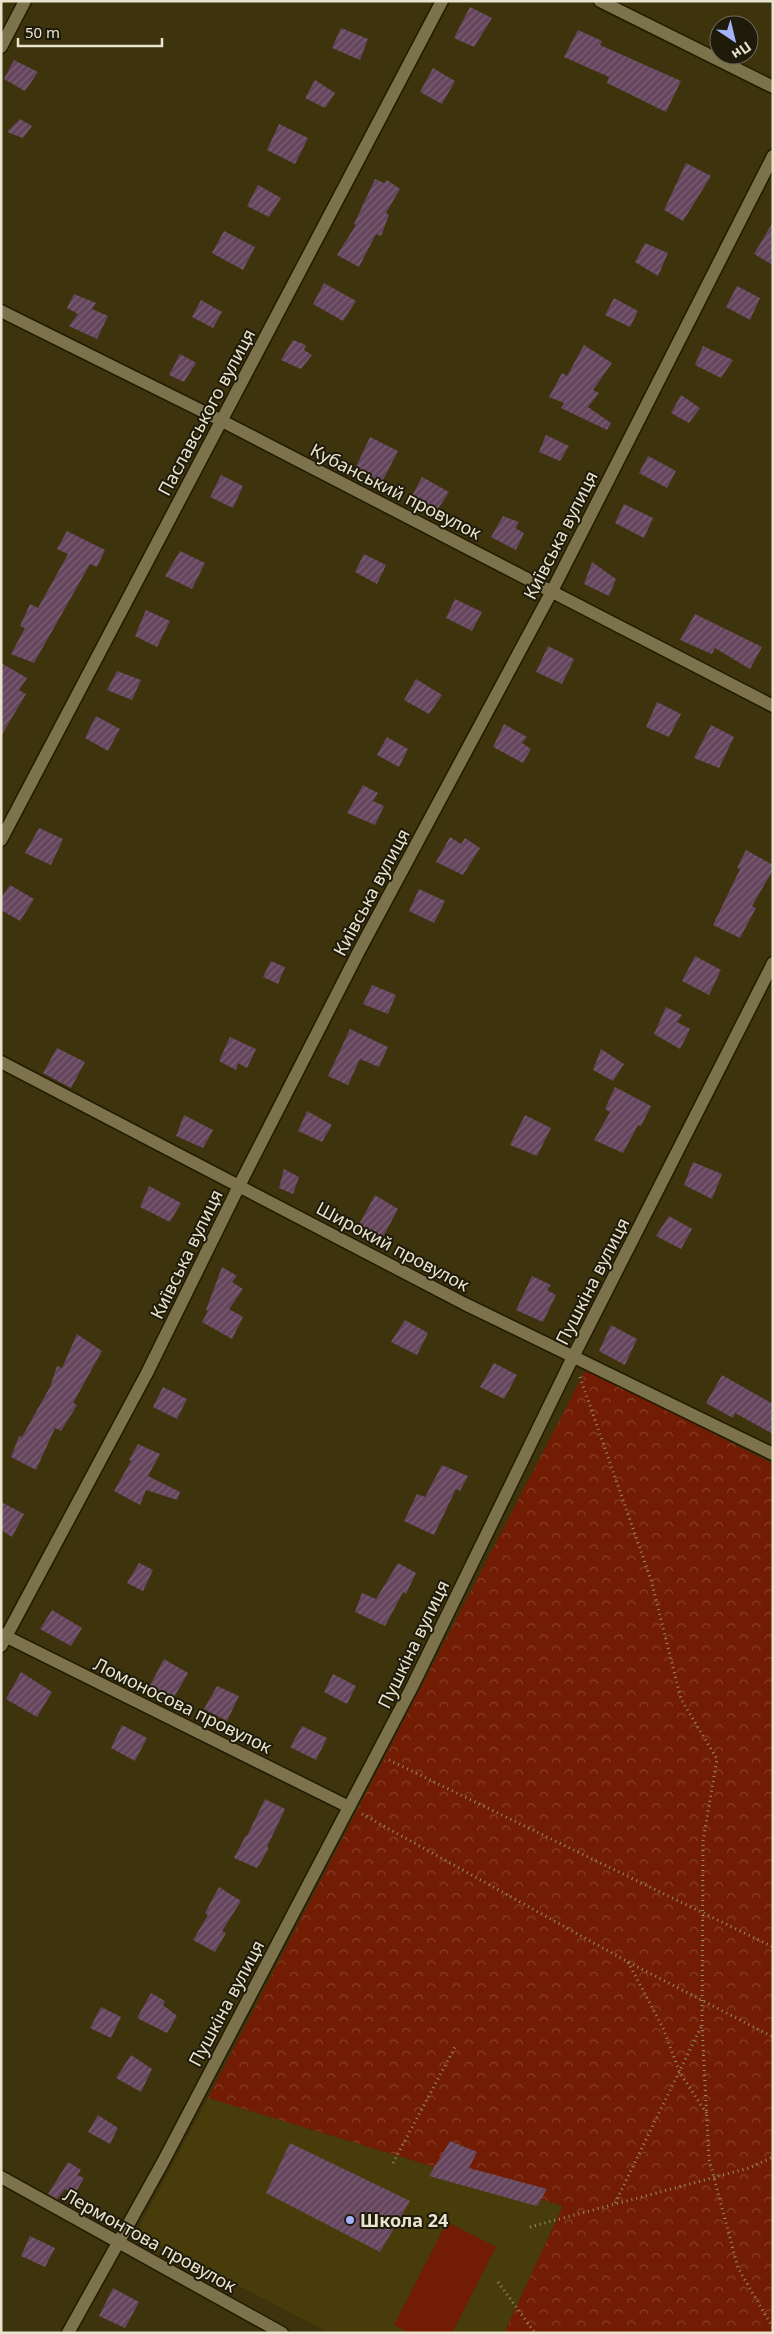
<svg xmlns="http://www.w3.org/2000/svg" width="774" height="2334" viewBox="0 0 774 2334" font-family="'Noto Sans',sans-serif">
<defs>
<pattern id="park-crowns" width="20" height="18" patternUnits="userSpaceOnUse" patternTransform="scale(1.25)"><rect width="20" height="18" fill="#721d03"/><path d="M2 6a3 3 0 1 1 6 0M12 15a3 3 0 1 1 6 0" fill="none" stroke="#863e27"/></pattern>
<pattern id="building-hatch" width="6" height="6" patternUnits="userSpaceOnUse" patternTransform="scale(1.25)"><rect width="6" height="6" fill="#66465e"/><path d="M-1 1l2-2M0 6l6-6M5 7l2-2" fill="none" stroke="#7c6174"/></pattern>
</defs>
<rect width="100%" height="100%" fill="#3d330c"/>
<polygon fill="#473c0a" points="208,2098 563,2206 504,2333 330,2333 136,2233"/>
<polygon fill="url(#park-crowns)" points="586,1369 773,1464 773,2333 504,2333 563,2206 208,2098"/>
<polygon fill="#721d03" points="447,2222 496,2247 452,2333 409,2333 394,2325"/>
<g fill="url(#building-hatch)">
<polygon points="470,7 492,18 474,47 454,38"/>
<polygon points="341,28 368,39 360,60 332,48"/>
<polygon points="578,30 602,41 600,45 681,81 666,112 607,83 609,77 564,57"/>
<polygon points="14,60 38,72 25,91 4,79"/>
<polygon points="433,68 455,81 442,104 420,92"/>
<polygon points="315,80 335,93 325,108 305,98"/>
<polygon points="20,119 32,126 23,138 7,132"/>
<polygon points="279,124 308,138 295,164 267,150"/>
<polygon points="686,163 711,176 683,221 664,210"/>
<polygon points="375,179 384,183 387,180 400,189 386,213 389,215 381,236 376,234 359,267 337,255 356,225 354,224"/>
<polygon points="258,185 281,198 269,217 247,206"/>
<polygon points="773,222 773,265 754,254"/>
<polygon points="224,231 255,247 243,270 212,253"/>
<polygon points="645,243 668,253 658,276 635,262"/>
<polygon points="324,283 356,301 343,321 313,304"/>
<polygon points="737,286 760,298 750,320 726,307"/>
<polygon points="74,294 96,303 92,309 108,316 97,339 69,326 78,314 67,308"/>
<polygon points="614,298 638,311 630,327 605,315"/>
<polygon points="201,300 222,312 213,328 192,317"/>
<polygon points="293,340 306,345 304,350 312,355 301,369 281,360"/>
<polygon points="584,345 612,363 593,390 599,393 588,407 611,423 607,430 561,408 564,403 549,397 562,373 567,376"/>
<polygon points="703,346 733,360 721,378 695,365"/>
<polygon points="180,354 196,363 184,382 169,375"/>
<polygon points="681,395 700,408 689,423 671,413"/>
<polygon points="546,435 569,446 560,461 539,452"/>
<polygon points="370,437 398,451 382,482 355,469"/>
<polygon points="648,456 676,471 667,488 639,473"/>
<polygon points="221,475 243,486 233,508 210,497"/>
<polygon points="422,477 449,492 436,512 411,498"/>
<polygon points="624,504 653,518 644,538 615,523"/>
<polygon points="503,516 519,522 515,528 524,533 516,550 491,537"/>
<polygon points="67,531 105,550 97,567 90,564 34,663 11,654 25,628 20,626 30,604 38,608 68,554 57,549"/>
<polygon points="180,551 205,563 192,589 165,576"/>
<polygon points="364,554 386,565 377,584 355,572"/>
<polygon points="592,562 616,579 609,596 584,584"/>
<polygon points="455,599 482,612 472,631 446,618"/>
<polygon points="146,610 170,621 157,647 135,636"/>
<polygon points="695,614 762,647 750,669 715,648 712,654 680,640"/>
<polygon points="548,646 574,659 562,684 536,672"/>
<polygon points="1,663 27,678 19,690 26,694 1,736"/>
<polygon points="117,671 141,680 132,700 107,690"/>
<polygon points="416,679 442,695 429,714 404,700"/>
<polygon points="657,702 681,714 669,737 646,727"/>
<polygon points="96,716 120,729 108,751 85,738"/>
<polygon points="504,724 527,737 522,743 531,749 523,763 493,747"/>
<polygon points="711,725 734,737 719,768 694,758"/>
<polygon points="387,737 408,749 399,767 377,755"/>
<polygon points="363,785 378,793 373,801 384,806 375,825 347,813"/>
<polygon points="39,828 63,839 51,865 25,853"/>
<polygon points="450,837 461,844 465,838 480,848 463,875 436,862"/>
<polygon points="746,850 773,865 773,870 752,906 756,908 740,938 713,925 740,869 737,868"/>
<polygon points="10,885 34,899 20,921 1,910 1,898"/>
<polygon points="419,889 445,901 434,923 409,911"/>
<polygon points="695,956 721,970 709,995 682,981"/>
<polygon points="271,961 285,967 278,984 263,977"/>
<polygon points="372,985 396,995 388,1014 363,1004"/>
<polygon points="666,1007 682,1015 677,1022 690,1029 680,1049 654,1034"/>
<polygon points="350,1029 388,1047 379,1067 360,1059 348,1085 328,1076"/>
<polygon points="230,1037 256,1049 247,1068 238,1063 236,1070 219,1061"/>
<polygon points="57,1048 85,1062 71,1088 43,1073"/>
<polygon points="601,1049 624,1064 613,1081 593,1070"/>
<polygon points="615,1087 651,1106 641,1126 638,1125 623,1153 594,1140 610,1112 605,1109"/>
<polygon points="307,1111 332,1125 322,1142 298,1131"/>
<polygon points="184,1115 213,1130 203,1148 176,1136"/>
<polygon points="525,1115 551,1128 537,1156 510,1145"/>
<polygon points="693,1162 722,1174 712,1199 684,1185"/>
<polygon points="284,1169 299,1177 293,1194 279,1188"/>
<polygon points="149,1186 181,1203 170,1222 140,1207"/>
<polygon points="375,1195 398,1209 381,1240 357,1228"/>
<polygon points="669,1216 692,1229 681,1249 656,1236"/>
<polygon points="222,1267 237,1276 232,1282 243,1289 229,1309 243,1317 232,1339 202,1322 208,1311 206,1310"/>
<polygon points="532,1276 551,1285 547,1290 556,1295 543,1322 516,1310"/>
<polygon points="405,1320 428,1333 417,1355 391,1342"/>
<polygon points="611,1325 637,1339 625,1365 599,1351"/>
<polygon points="77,1334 102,1351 73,1403 77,1405 61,1431 55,1428 36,1470 11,1457 19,1436 22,1437 50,1387 57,1366 62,1368"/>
<polygon points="494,1363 517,1375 504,1399 480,1387"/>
<polygon points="722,1375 773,1404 773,1434 735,1413 733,1418 706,1403"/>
<polygon points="163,1387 187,1399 177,1419 153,1407"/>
<polygon points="138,1444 160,1454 148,1476 180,1492 177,1500 146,1490 140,1505 114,1491 131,1461 129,1460"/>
<polygon points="442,1465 468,1476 460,1491 456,1489 434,1535 404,1521 417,1494 425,1497"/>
<polygon points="1,1502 24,1514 12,1537 1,1530"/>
<polygon points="139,1563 153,1570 143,1591 127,1583"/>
<polygon points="398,1563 416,1573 406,1594 403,1592 385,1626 355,1612 362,1593 376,1599"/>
<polygon points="52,1610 82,1628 71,1646 40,1629"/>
<polygon points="164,1659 188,1673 172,1701 149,1687"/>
<polygon points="21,1672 52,1692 37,1717 6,1699"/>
<polygon points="333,1674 356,1686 347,1704 324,1692"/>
<polygon points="217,1686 239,1696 227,1721 204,1709"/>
<polygon points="122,1725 147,1738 135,1761 111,1748"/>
<polygon points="302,1726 327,1738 316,1760 290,1747"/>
<polygon points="265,1799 285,1809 267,1847 269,1848 257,1868 234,1858 246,1835 247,1836"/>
<polygon points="219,1887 241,1901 222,1931 226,1933 215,1952 193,1940 208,1915 205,1913"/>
<polygon points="151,1993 165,2001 163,2005 177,2016 167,2033 137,2018"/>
<polygon points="101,2007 121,2017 111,2038 90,2028"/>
<polygon points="131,2055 152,2069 141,2092 116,2078"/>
<polygon points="98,2115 118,2128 110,2144 88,2132"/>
<polygon points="450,2141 477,2152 469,2168 547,2189 537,2206 429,2176"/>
<polygon points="290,2143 410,2201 380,2252 266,2193"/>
<polygon points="68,2162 81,2170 77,2175 84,2178 74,2195 65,2189 57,2199 48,2194"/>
<polygon points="30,2236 55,2248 45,2267 21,2256"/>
<polygon points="113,2288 139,2302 125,2328 99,2316"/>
</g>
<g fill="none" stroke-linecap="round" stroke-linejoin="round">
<defs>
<g id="minor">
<polyline points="600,1 773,87"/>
<polyline points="1,47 25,1"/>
<polyline points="1,311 222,421 773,706"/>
<polyline points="1,840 442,1"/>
<polyline points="1,1062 465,1304 773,1454"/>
<polyline points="1,1634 349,1807"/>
<polyline points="1,1646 147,1373 240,1184 359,951 552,591 773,156"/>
<polyline points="1,2177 282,2333"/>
<polyline points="68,2333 163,2162 413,1685 573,1357 773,963"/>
</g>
</defs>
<use href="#minor" stroke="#221b00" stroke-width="15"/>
<g stroke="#958d6f" stroke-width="3" stroke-dasharray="1 4" stroke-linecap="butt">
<polyline points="580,1377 651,1580 681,1699 717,1759 703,1841 702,2027 709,2159 738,2268 773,2328"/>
<polyline points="389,1760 773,1947"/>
<polyline points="362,1814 628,1962 773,2037"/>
<polyline points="628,1962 663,2028 680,2073 707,2114"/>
<polyline points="393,2163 455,2047"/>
<polyline points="615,2203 701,2027"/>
<polyline points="530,2227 749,2168 773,2157"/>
<polyline points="498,2282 535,2333"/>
</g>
<use href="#minor" stroke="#7c724b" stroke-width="12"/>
</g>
<circle fill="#a4b2fc" stroke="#1f1b0b" stroke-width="2" cx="350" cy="2220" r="5"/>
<g text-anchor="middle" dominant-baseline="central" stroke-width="4" stroke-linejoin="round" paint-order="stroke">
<g font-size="18" fill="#eae4cf" stroke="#1f1b0b">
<text transform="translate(206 412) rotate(-62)">Паславського вулиця</text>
<text transform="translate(396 491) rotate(27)">Кубанський провулок</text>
<text transform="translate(560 535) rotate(-63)">Київська вулиця</text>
<text transform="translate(371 892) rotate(-62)">Київська вулиця</text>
<text transform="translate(393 1246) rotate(28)">Широкий провулок</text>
<text transform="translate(186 1254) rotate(-64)">Київська вулиця</text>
<text transform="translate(592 1281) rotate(-63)">Пушкіна вулиця</text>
<text transform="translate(413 1644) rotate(-64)">Пушкіна вулиця</text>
<text transform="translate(183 1705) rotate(26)">Ломоносова провулок</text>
<text transform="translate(226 2003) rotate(-62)">Пушкіна вулиця</text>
<text transform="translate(150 2240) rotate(29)">Лермонтова провулок</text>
</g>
<g font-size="18" font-weight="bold" fill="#eae4cf" stroke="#1f1b0b" text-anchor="start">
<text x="360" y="2220">Школа 24</text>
</g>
</g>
<rect width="774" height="2334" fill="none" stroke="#eae4cf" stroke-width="5"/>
<g transform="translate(734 40) rotate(145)"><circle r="24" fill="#1f1b0b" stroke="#706b59"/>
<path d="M0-4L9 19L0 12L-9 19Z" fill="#a4b2fc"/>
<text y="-8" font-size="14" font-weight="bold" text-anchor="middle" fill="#eae4cf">Пн</text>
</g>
<path d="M18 38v8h144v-8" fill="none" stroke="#eae4cf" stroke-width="2.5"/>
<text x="25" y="38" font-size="15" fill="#eae4cf" stroke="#1f1b0b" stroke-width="4" paint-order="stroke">50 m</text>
</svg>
